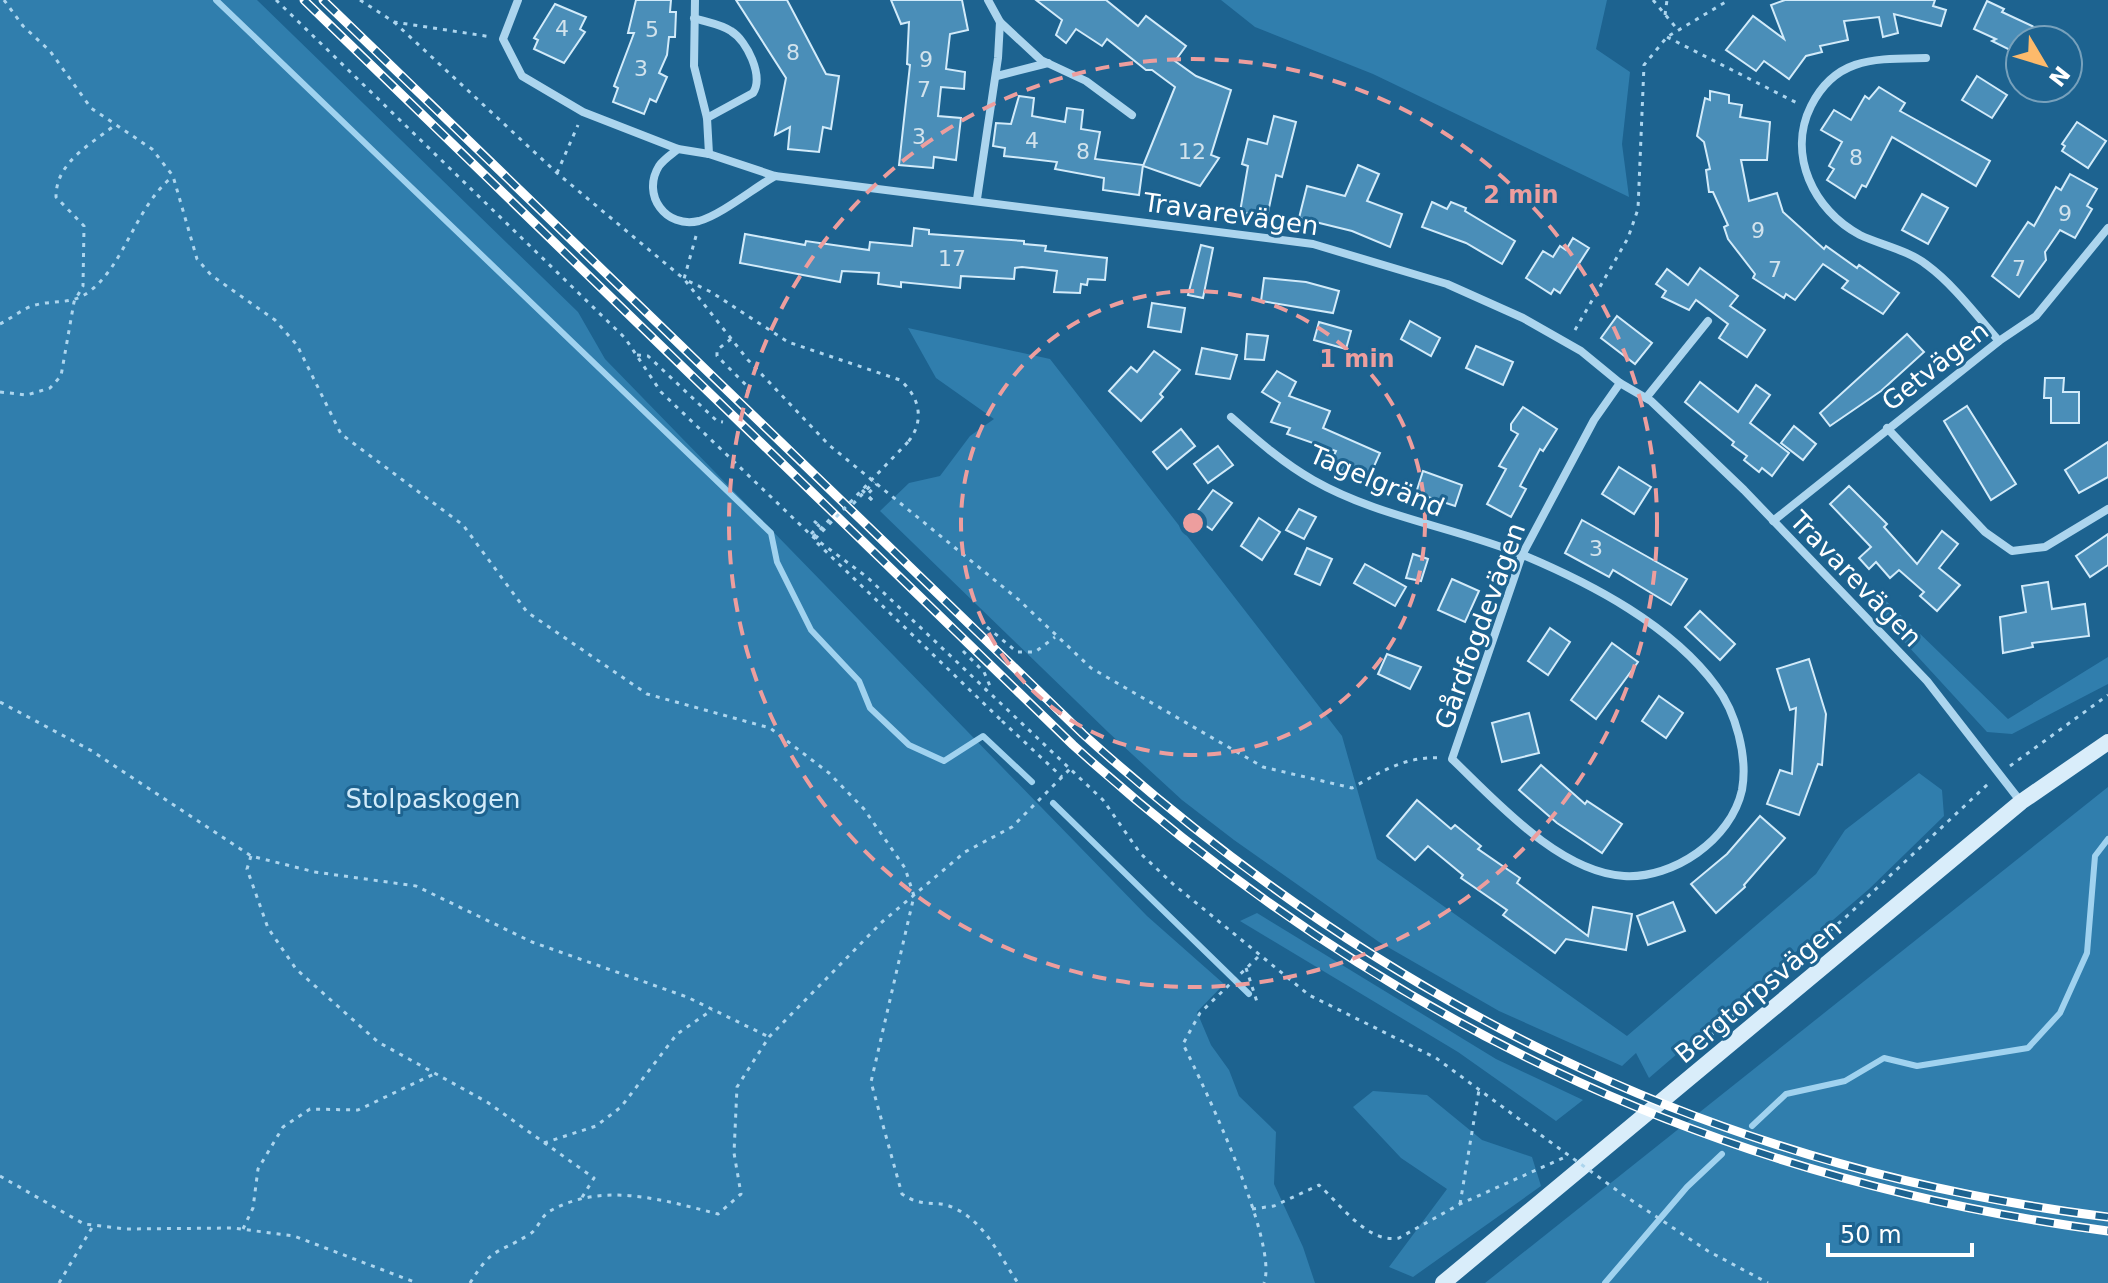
<svg xmlns="http://www.w3.org/2000/svg" width="2108" height="1283" viewBox="0 0 2108 1283" font-family="'DejaVu Sans',sans-serif">
<rect width="100%" height="100%" fill="#1d6390"/>
<g fill="#307ead">
<polygon points="0,0 257,0 578,312 605,359 1147,916 1224,984 1197,1012 1211,1045 1229,1070 1239,1096 1276,1132 1274,1184 1303,1247 1315,1283 0,1283"/>
<polygon points="1221,0 1607,0 1596,49 1630,72 1622,144 1629,197 1373,74 1255,27"/>
<polygon points="908,328 1050,359 1342,736 1377,859 1627,1036 1816,874 1845,830 1919,773 1942,790 1944,816 1869,889 1649,1078 1636,1053 1622,1066 1499,1011 1379,942 1234,840 1182,800 1108,732 880,511 909,483 940,476 970,436 994,419 936,378"/>
<polygon points="1882,597 2008,719 2108,657 2108,684 2012,734 1987,732 1873,608"/>
<polygon points="2108,787 2108,1283 1485,1283"/>
<polygon points="1257,913 1496,1059 1583,1100 1556,1121 1458,1052 1240,921"/>
<polygon points="1373,1091 1427,1095 1482,1140 1532,1157 1541,1186 1413,1277 1389,1267 1447,1189 1401,1158 1353,1107"/>
</g>
<g fill="none" stroke-linecap="round" stroke-linejoin="round">
<g stroke="#a0d2ef" stroke-width="6">
<polyline points="216,0 771,533 777,562 811,630 859,681 870,708 909,745 944,761 983,736 1032,782"/>
<polyline points="1053,803 1249,994"/>
<polyline points="1752,1126 1786,1094 1845,1081 1884,1058 1917,1066 2028,1048 2060,1013 2087,953 2095,856 2108,839"/>
<polyline points="1605,1283 1687,1187 1722,1154"/>
</g>
</g>
<g fill="#4a8eb8" stroke="#d2ebfa" stroke-width="2">
<polygon points="636,0 671,0 670,12 676,12 675,37 669,37 667,55 659,73 667,77 656,102 650,99 644,114 613,102 618,88 614,86 634,33 628,33"/>
<polygon points="736,0 787,0 826,74 839,76 831,129 823,127 819,152 788,149 790,127 775,135 786,78"/>
<polygon points="891,0 962,0 968,30 950,34 946,69 965,72 964,89 941,87 938,116 961,118 956,160 934,157 933,168 899,165 910,65 907,64 909,22 901,24"/>
<polygon points="1036,0 1106,0 1138,26 1146,16 1186,46 1175,61 1196,76 1231,90 1211,155 1219,158 1200,186 1143,166 1175,87 1152,70 1146,70 1107,39 1102,46 1076,29 1066,43 1056,35 1062,20"/>
<polygon points="1785,0 1935,0 1933,6 1946,10 1941,26 1894,14 1898,33 1883,37 1879,17 1844,21 1848,40 1820,46 1822,52 1806,56 1789,79 1764,61 1756,71 1726,50 1753,16 1784,39 1771,5"/>
<polygon points="1987,1 2004,9 2002,12 2062,40 2020,40 2020,55 1992,41 1996,39 1974,29"/>
<polygon points="555,4 586,17 580,29 585,32 564,63 534,49 538,40 534,38"/>
<polygon points="1977,76 2007,95 1992,118 1962,100"/>
<polygon points="1879,87 1905,103 1900,111 1990,161 1976,186 1892,137 1866,187 1862,185 1855,198 1827,180 1834,169 1829,166 1842,142 1821,130 1834,110 1851,120 1865,96 1869,99"/>
<polygon points="1710,91 1729,95 1729,103 1742,105 1740,117 1770,122 1767,160 1741,160 1749,201 1777,193 1783,212 1824,249 1826,246 1857,268 1859,265 1899,293 1883,314 1842,288 1848,281 1823,264 1795,300 1786,294 1784,298 1753,278 1755,274 1728,239 1724,227 1728,225 1713,192 1709,192 1706,170 1710,169 1704,142 1697,136 1705,98 1710,100"/>
<polygon points="1019,96 1034,98 1032,116 1065,122 1067,108 1083,110 1081,129 1100,132 1095,159 1143,165 1139,195 1103,190 1104,178 1055,169 1057,162 1004,156 1005,148 993,146 996,123 1011,124"/>
<polygon points="1274,116 1296,122 1282,177 1276,175 1267,217 1240,212 1248,166 1242,164 1248,139 1267,144"/>
<polygon points="2077,122 2106,141 2088,168 2062,151 2065,146 2062,144"/>
<polygon points="1358,165 1379,174 1367,201 1402,214 1390,247 1352,231 1299,218 1307,186 1345,196"/>
<polygon points="2070,174 2097,189 2087,206 2092,209 2075,238 2060,230 2045,252 2046,260 2019,297 1992,276 2028,222 2034,226 2056,187 2061,190"/>
<polygon points="1922,194 1948,208 1928,244 1902,230"/>
<polygon points="1432,202 1447,209 1451,202 1466,208 1465,211 1515,241 1502,264 1466,243 1422,227"/>
<polygon points="914,228 929,230 929,234 1024,241 1024,244 1046,246 1045,251 1107,258 1105,280 1088,279 1087,285 1081,284 1080,293 1054,292 1057,271 1022,267 1015,268 1014,279 961,276 960,288 901,282 901,287 878,284 879,273 842,271 840,282 740,263 745,234 805,245 806,241 869,250 870,242 912,246"/>
<polygon points="1573,238 1589,248 1560,293 1554,289 1551,294 1526,278 1543,251 1553,257 1560,246 1566,250"/>
<polygon points="1201,245 1213,248 1203,298 1188,295"/>
<polygon points="1700,268 1738,296 1730,306 1765,330 1747,357 1719,338 1728,324 1696,300 1689,310 1662,297 1666,291 1656,284 1667,269 1688,285"/>
<polygon points="1264,278 1306,282 1339,291 1333,313 1261,301"/>
<polygon points="1152,303 1185,308 1181,332 1148,327"/>
<polygon points="1617,316 1652,343 1635,364 1601,338"/>
<polygon points="1410,321 1440,338 1431,356 1401,339"/>
<polygon points="1319,322 1351,331 1346,349 1314,340"/>
<polygon points="1247,334 1268,336 1264,360 1245,359"/>
<polygon points="1907,334 1924,352 1881,391 1830,426 1820,413"/>
<polygon points="1476,346 1513,362 1503,385 1466,368"/>
<polygon points="1202,348 1237,355 1230,379 1196,374"/>
<polygon points="1154,351 1180,370 1160,394 1163,397 1141,421 1109,391 1131,367 1137,372"/>
<polygon points="1277,371 1296,382 1289,396 1330,411 1323,428 1380,453 1367,482 1329,465 1336,451 1287,434 1290,428 1271,422 1280,403 1262,392"/>
<polygon points="2045,378 2064,378 2063,392 2079,392 2079,423 2051,423 2051,398 2044,398"/>
<polygon points="1700,382 1738,412 1756,385 1770,395 1750,423 1789,453 1772,476 1762,468 1759,472 1744,460 1747,456 1732,445 1734,442 1685,402"/>
<polygon points="1967,406 2016,484 1991,500 1944,421"/>
<polygon points="1523,407 1557,429 1543,451 1540,449 1520,486 1526,489 1511,517 1487,504 1506,469 1499,466 1518,434 1511,430 1511,424"/>
<polygon points="1794,426 1816,444 1803,460 1781,443"/>
<polygon points="1181,429 1195,446 1167,469 1153,452"/>
<polygon points="2108,442 2108,477 2079,493 2065,470"/>
<polygon points="1218,446 1233,465 1208,483 1194,464"/>
<polygon points="1619,467 1651,487 1634,514 1602,494"/>
<polygon points="1423,471 1462,485 1455,506 1416,493"/>
<polygon points="1849,486 1887,524 1884,527 1917,564 1942,531 1958,544 1939,568 1960,585 1937,611 1920,596 1924,592 1899,570 1890,578 1876,562 1869,569 1859,558 1871,547 1830,504"/>
<polygon points="1213,490 1232,503 1212,530 1193,517"/>
<polygon points="1299,509 1316,517 1304,539 1286,530"/>
<polygon points="1259,518 1280,532 1262,560 1241,546"/>
<polygon points="1582,520 1687,579 1671,605 1613,570 1609,577 1565,553"/>
<polygon points="2108,534 2108,565 2090,577 2076,556"/>
<polygon points="1307,548 1332,559 1320,585 1295,574"/>
<polygon points="1413,554 1428,559 1421,581 1406,578"/>
<polygon points="1365,564 1406,587 1395,606 1354,583"/>
<polygon points="1452,579 1479,591 1465,622 1438,610"/>
<polygon points="2048,582 2052,609 2085,604 2089,636 2032,643 2033,647 2003,653 2000,617 2026,612 2022,586"/>
<polygon points="1700,611 1735,644 1720,660 1685,627"/>
<polygon points="1550,628 1570,642 1548,675 1528,661"/>
<polygon points="1612,643 1638,662 1596,719 1571,700"/>
<polygon points="1387,654 1421,667 1410,689 1378,674"/>
<polygon points="1809,659 1826,714 1822,765 1818,764 1799,815 1767,804 1780,770 1792,774 1796,708 1790,710 1777,669"/>
<polygon points="1659,696 1683,713 1666,738 1642,721"/>
<polygon points="1529,713 1539,753 1502,762 1492,723"/>
<polygon points="1541,765 1585,804 1587,801 1622,824 1602,853 1557,823 1519,790"/>
<polygon points="1417,800 1451,829 1455,825 1481,846 1478,849 1520,878 1517,883 1588,936 1593,907 1632,914 1626,950 1566,939 1555,953 1503,915 1507,910 1461,878 1463,875 1428,846 1415,860 1387,836"/>
<polygon points="1760,816 1785,838 1744,885 1745,887 1716,913 1691,884 1727,854"/>
<polygon points="1673,902 1685,931 1648,945 1637,916"/>
</g>
<g fill="none" stroke-linecap="round" stroke-linejoin="round">
<g stroke="#acd5ee" stroke-width="3" stroke-dasharray="4 6" stroke-linecap="butt">
<path d="M4,0L23,26L50,51L91,108L152,149L173,176L197,259L211,275L275,320L297,345L341,434L463,525L527,612L647,694L770,728L829,773L864,809L905,868L914,896L871,1082L902,1194C924,1209 936,1199 954,1208C985,1222 1000,1257 1018,1283"/>
<polyline points="276,0 625,338 661,392 813,537 867,577 1103,800 1140,853 1173,884 1309,995 1436,1058 1549,1141"/>
<polyline points="360,0 394,22 492,37"/>
<polyline points="1653,0 1678,30"/>
<polyline points="1665,15 1667,0"/>
<path d="M394,22L557,173L684,279L748,360L829,445L1019,600L1091,668L1263,767L1352,788C1382,771 1406,756 1441,758"/>
<polyline points="1667,37 1799,104"/>
<polyline points="557,173 578,125"/>
<path d="M696,236L684,279L711,292L788,342L900,380C920,397 925,421 908,442"/>
<path d="M0,324C10,319 21,310 32,306C53,299 71,306 90,291C125,264 135,208 172,177"/>
<polyline points="1575,330 1628,238 1638,209 1644,65 1667,37 1729,0"/>
<polyline points="731,339 717,350 717,356 747,386 748,393"/>
<polyline points="637,355 648,356 717,421 723,422"/>
<path d="M0,392L27,395L50,388L61,376L74,302L83,286L84,226L56,197C56,162 90,145 115,125"/>
<polyline points="872,500 867,495 877,484"/>
<polyline points="853,504 874,482"/>
<polyline points="811,534 819,526 814,521"/>
<polyline points="813,537 832,517"/>
<polyline points="987,627 1017,652 1035,652 1055,637"/>
<polyline points="963,651 984,672 990,686 985,691"/>
<polyline points="0,702 92,751 251,856 315,872 416,886 532,942 687,997 769,1037"/>
<polyline points="1002,721 1062,777"/>
<polyline points="2010,766 2108,695"/>
<polyline points="251,856 247,869 268,928 296,969 378,1042 487,1102 594,1178 581,1199"/>
<path d="M1258,957L1200,1013L1183,1044C1204,1086 1279,1244 1264,1283"/>
<polyline points="1246,968 1258,1005"/>
<polyline points="1710,1036 1847,916 1989,783"/>
<polyline points="544,1143 596,1126 621,1107 677,1034 712,1010"/>
<polyline points="0,1176 84,1224 126,1229 233,1228 294,1236 417,1283"/>
<polyline points="1622,1194 1708,1251 1768,1283"/>
<polyline points="1460,1204 1479,1090"/>
<path d="M1252,1209L1274,1206L1319,1185C1341,1205 1368,1244 1399,1238L1460,1204L1563,1158"/>
<polyline points="243,1229 253,1208 258,1169 283,1127 310,1109 358,1110 434,1074"/>
<polyline points="59,1283 93,1226"/>
<path d="M470,1283C493,1246 496,1255 530,1234C538,1229 541,1216 550,1211C603,1181 663,1200 718,1214L741,1194L734,1153L737,1087L769,1037L882,922L965,852L1012,827L1070,769"/>
</g>
<g stroke="#acd5ee" stroke-width="8">
<polyline points="518,0 503,39 522,76 583,112 678,149 709,154 775,176 1313,244 1447,284 1523,318 1581,351 1620,383 1651,401 1744,490 1927,681 2021,802"/>
<polyline points="695,0 694,66 707,118 709,154"/>
<path d="M694,18C706,22 721,24 731,31C747,41 764,76 753,93L707,118"/>
<polyline points="1000,22 1041,60 1086,81 1132,115"/>
<path d="M1926,58C1876,59 1836,56 1811,106C1787,154 1813,210 1860,235C1881,245 1908,250 1927,265C1954,285 1976,315 1999,341"/>
<polyline points="997,76 1048,63"/>
<path d="M678,149C672,154 664,159 659,166C641,195 666,229 699,221C721,215 754,188 775,176"/>
<polyline points="977,199 998,58 1000,22 988,0"/>
<polyline points="1646,398 1708,321"/>
<path d="M1231,417C1257,440 1283,463 1313,480C1378,517 1454,527 1523,555C1592,584 1671,625 1716,686C1736,712 1748,757 1742,790C1731,840 1673,879 1624,876C1559,872 1496,801 1452,759L1522,555L1594,420L1620,383"/>
<polyline points="1887,428 1985,532 2012,551 2045,547 2108,509"/>
<polyline points="1773,521 1999,341 2036,316 2108,228"/>
</g>
<polyline stroke="#d9edfa" stroke-width="16" points="1443,1283 2021,802 2108,742"/>
<defs>
<g id="rail">
<path d="M304,0L1073,745C1372,1015 1707,1179 2108,1231"/>
<path d="M323,0L1083,734C1380,1001 1709,1168 2108,1217"/>
</g>
</defs>
<use href="#rail" stroke="#fff" stroke-width="9"/>
<use href="#rail" stroke="#1d6390" stroke-width="6" stroke-dasharray="18" stroke-linecap="butt"/>
<g stroke="#acd5ee" stroke-width="3" stroke-dasharray="4 6" stroke-linecap="butt">
<polyline points="908,442 814,540 1002,721"/>
<polyline points="862,490 872,500"/>
<polyline points="814,521 823,529"/>
<polyline points="1549,1141 1622,1194"/>
</g>
</g>
<g fill="none" stroke="#ed9e9e" stroke-width="4" stroke-dasharray="14 10">
<circle cx="1193" cy="523" r="232"/>
<circle cx="1193" cy="523" r="464"/>
</g>
<g text-anchor="middle" dominant-baseline="central" stroke-width="6" stroke-linejoin="round" paint-order="stroke">
<g font-size="22" fill="#d2e3ed">
<text x="562" y="28">4</text>
<text x="652" y="29">5</text>
<text x="793" y="52">8</text>
<text x="926" y="59">9</text>
<text x="641" y="68">3</text>
<text x="924" y="89">7</text>
<text x="919" y="136">3</text>
<text x="1032" y="140">4</text>
<text x="1083" y="151">8</text>
<text x="1192" y="151">12</text>
<text x="1856" y="157">8</text>
<text x="2065" y="213">9</text>
<text x="1758" y="230">9</text>
<text x="952" y="258">17</text>
<text x="2019" y="268">7</text>
<text x="1775" y="269">7</text>
<text x="1596" y="548">3</text>
</g>
<g font-size="26" fill="#fff" stroke="#1d6390">
<text transform="translate(1231 214) rotate(8)">Travarevägen</text>
<text transform="translate(1935 366) rotate(-38)">Getvägen</text>
<text transform="translate(1377 481) rotate(23)">Tagelgränd</text>
<text transform="translate(1856 579) rotate(46)">Travarevägen</text>
<text transform="translate(1480 626) rotate(-70)">Gårdfogdevägen</text>
<text transform="translate(1758 991) rotate(-40)">Bergtorpsvägen</text>
</g>
<g font-size="26" fill="#d2ebfa" stroke="#1d6390">
<text x="433" y="799">Stolpaskogen</text>
</g>
</g>
<circle cx="1193" cy="523" r="12" fill="#ed9e9e" stroke="#1d6390" stroke-width="4"/>
<g font-size="24" text-anchor="middle" font-weight="bold" fill="#ed9e9e" stroke="#1d6390" stroke-width="6" stroke-linejoin="round" paint-order="stroke">
<text x="1521" y="203">2 min</text>
<text x="1357" y="367">1 min</text>
</g>
<g transform="translate(2044 64) rotate(128)"><circle r="38" fill="#1d6390" stroke="#77a1bc" stroke-width="2"/>
<path d="M0-6L14 30L0 20L-14 30Z" fill="#fdba6b"/>
<text y="-12" font-size="22" font-weight="bold" text-anchor="middle" fill="#ffffff">N</text>
</g>
<path d="M1828 1243v12h144v-12" fill="none" stroke="#ffffff" stroke-width="4"/>
<text x="1840" y="1243" font-size="24" fill="#ffffff" stroke="#1d6390" stroke-width="6" paint-order="stroke">50 m</text>
</svg>
